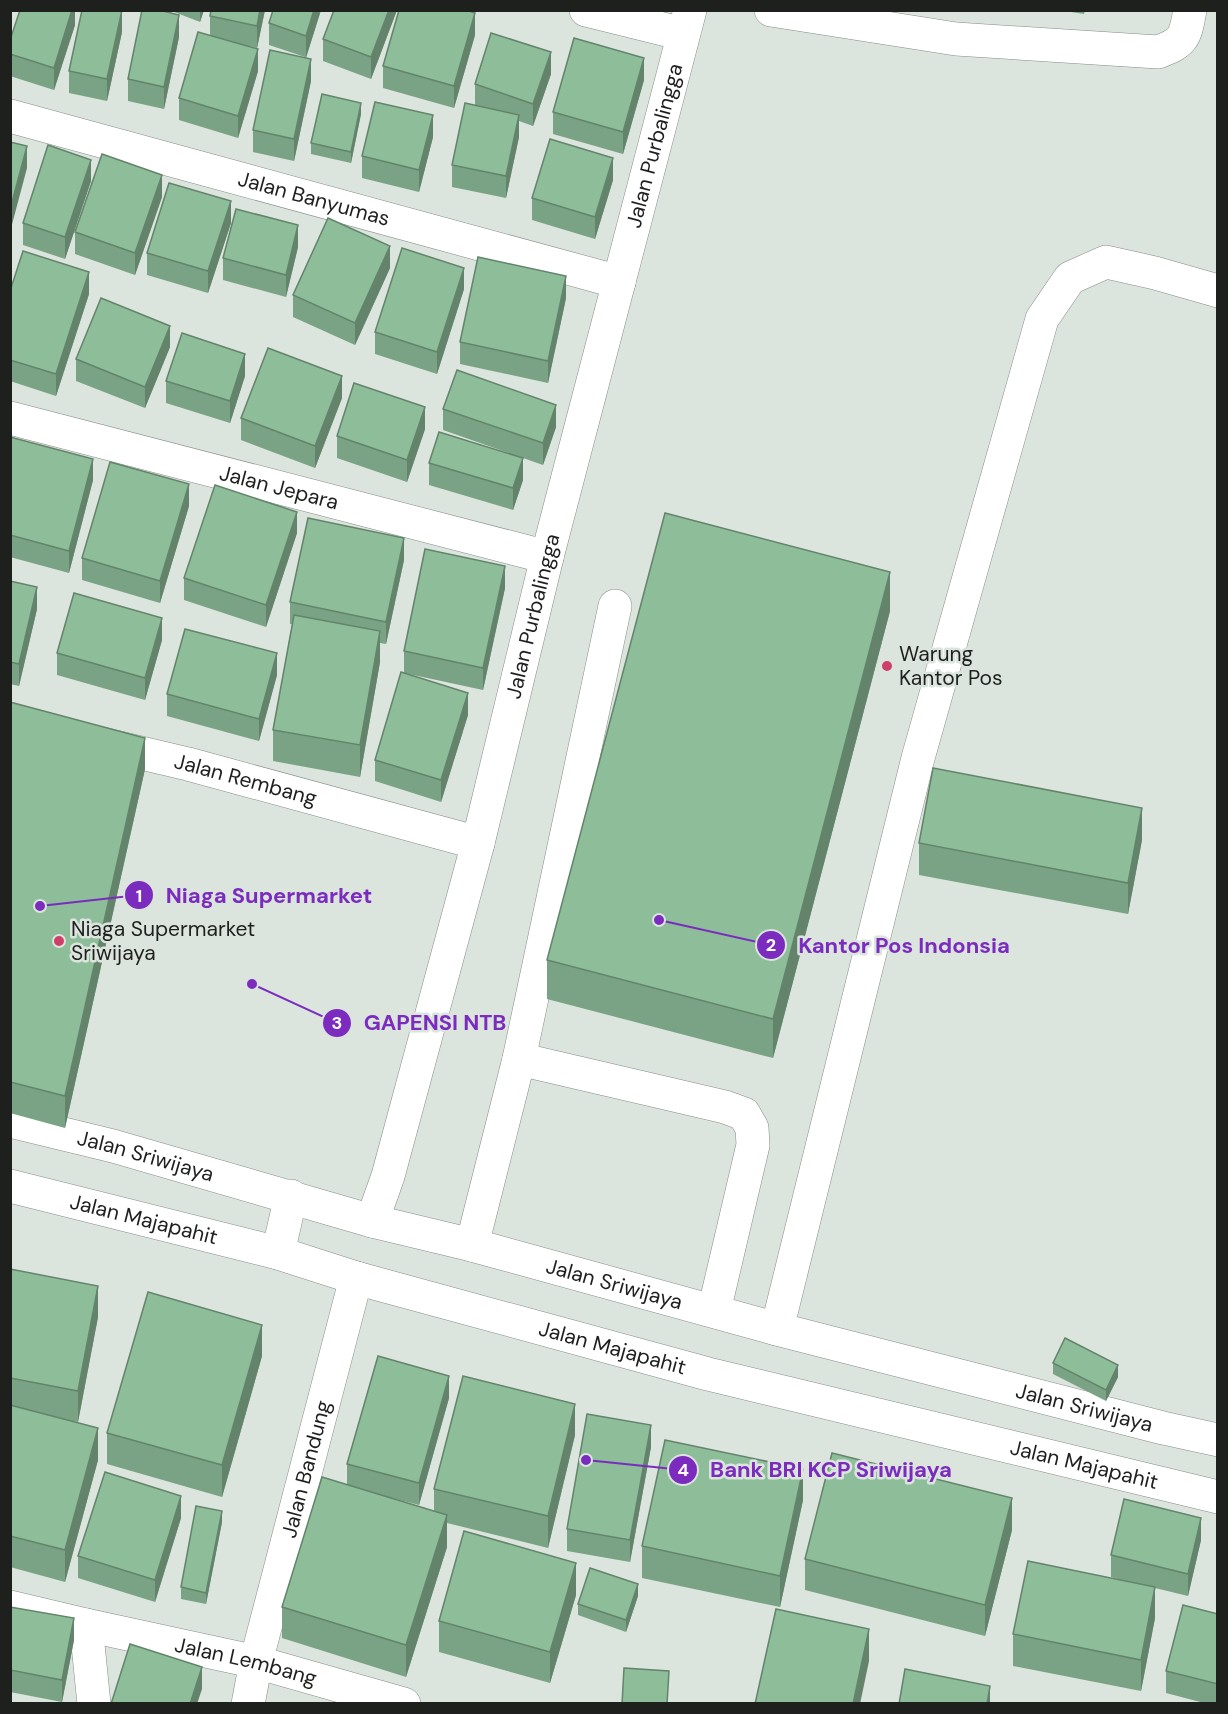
<svg xmlns="http://www.w3.org/2000/svg" width="1228" height="1714" viewBox="0 0 1228 1714" font-family="'DM Sans',sans-serif">
<rect width="100%" height="100%" fill="#dce4de"/>
<g fill="none" stroke-linecap="round" stroke-linejoin="round">
<defs>
<g id="minor">
<polyline points="586,10 683,34"/>
<path d="M771,10L956,39L1158,52C1185,42 1185,37 1190,10"/>
<path id="s1" d="M10,116L619,282"/>
<path id="s2" d="M10,418L547,557"/>
<path id="s3" d="M103,744L188,764L478,843"/>
<polyline points="519,1059 615,606"/>
<path id="s4" d="M372,1221L388,1176L478,843L547,557L690,10"/>
<polyline points="472,1245 519,1059 725,1107 744,1114 752,1128 753,1145 714,1311"/>
<polyline points="777,1329 918,758 1042,319 1070,278 1106,262 1155,273 1218,291"/>
<path id="s5" d="M10,1607L86,1625L256,1662L404,1704"/>
<polyline points="86,1625 94,1704"/>
<path id="s6" d="M248,1704L256,1662L356,1278"/>
</g>
<g id="major">
<path id="s7" d="M10,1121L113,1146L372,1221L472,1245L777,1329L1163,1428L1218,1440"/>
<path id="s8" d="M10,1186L278,1253L356,1278L708,1374L1218,1497"/>
<polyline points="278,1253 291,1196"/>
</g>
</defs>
<use href="#minor" stroke="#868d87" stroke-width="34"/>
<use href="#major" stroke="#868d87" stroke-width="34"/>
<use href="#minor" stroke="#fff" stroke-width="33"/>
<use href="#major" stroke="#fff" stroke-width="33"/>
</g>
<g fill="#79a384">
<polygon points="75,10 75,25 54,90 10,76 10,40"/>
<polygon points="169,10 204,10 200,22"/>
<polygon points="265,10 257,48 249,46 258,71 238,138 179,120 179,98 210,35 210,16"/>
<polygon points="321,10 306,57 311,81 294,161 253,152 253,130 305,57 269,45 269,23"/>
<polygon points="334,10 397,10 371,79 323,61 323,39"/>
<polygon points="1058,10 1085,10 1084,14"/>
<polygon points="122,32 107,101 69,93 69,71"/>
<polygon points="475,35 454,108 383,88 383,66"/>
<polygon points="179,37 164,109 128,101 128,79"/>
<polygon points="551,74 533,126 519,121 519,137 506,198 452,187 452,165 475,105 475,84"/>
<polygon points="644,80 623,154 553,134 553,112"/>
<polygon points="361,114 351,163 311,154 311,143"/>
<polygon points="433,137 419,192 362,178 362,156"/>
<polygon points="613,180 595,239 532,220 532,198"/>
<polygon points="91,181 65,259 23,245 23,223"/>
<polygon points="162,197 135,275 75,254 75,232"/>
<polygon points="231,223 208,293 147,275 147,253"/>
<polygon points="298,247 286,297 223,280 223,258"/>
<polygon points="390,268 355,345 293,317 293,295"/>
<polygon points="464,289 437,374 375,354 375,332"/>
<polygon points="10,291 89,294 56,396 10,381"/>
<polygon points="566,298 548,383 460,364 460,342"/>
<polygon points="170,347 145,408 76,381 76,359"/>
<polygon points="245,376 230,423 166,403 166,381"/>
<polygon points="342,398 315,468 241,440 241,418"/>
<polygon points="443,409 556,427 543,465 523,458 523,480 513,510 429,485 429,463 514,455 443,430"/>
<polygon points="425,429 407,482 337,458 337,436"/>
<polygon points="10,437 93,480 69,573 10,557"/>
<polygon points="189,506 160,603 82,580 82,558"/>
<polygon points="297,533 266,627 184,600 184,578"/>
<polygon points="404,560 386,644 380,643 380,662 360,777 273,761 273,730 292,624 290,624 290,602"/>
<polygon points="10,581 37,609 19,686 10,684"/>
<polygon points="505,588 483,690 404,673 404,651"/>
<polygon points="890,611 773,1058 547,999 547,960"/>
<polygon points="162,640 145,700 57,675 57,653"/>
<polygon points="277,675 259,741 167,716 167,694"/>
<polygon points="10,702 145,769 65,1128 10,1113"/>
<polygon points="468,715 441,802 375,781 375,760"/>
<polygon points="1142,840 1128,914 919,875 919,843"/>
<polygon points="10,1269 98,1317 78,1422 68,1420 98,1460 65,1582 10,1567"/>
<polygon points="262,1356 222,1497 107,1464 107,1433"/>
<polygon points="1053,1363 1118,1377 1106,1401 1053,1374"/>
<polygon points="449,1398 419,1505 380,1495 434,1511 434,1489 575,1435 548,1548 447,1523 447,1547 406,1677 282,1638 282,1607 347,1485 347,1464"/>
<polygon points="651,1447 630,1562 567,1551 567,1529"/>
<polygon points="803,1500 780,1607 642,1578 642,1546"/>
<polygon points="181,1518 155,1602 78,1578 78,1556"/>
<polygon points="222,1522 206,1604 181,1599 181,1587"/>
<polygon points="1012,1530 985,1636 805,1590 805,1559"/>
<polygon points="1201,1540 1188,1596 1155,1588 1155,1618 1141,1691 1013,1666 1013,1634 1125,1581 1111,1577 1111,1555"/>
<polygon points="576,1595 550,1683 439,1652 439,1621"/>
<polygon points="638,1596 626,1632 578,1615 578,1604"/>
<polygon points="10,1607 74,1640 62,1702 10,1692"/>
<polygon points="1218,1614 1218,1704 1208,1704 1166,1693 1166,1671"/>
</g>
<g fill="#63846b">
<polygon points="72,10 75,10 75,25 54,90 54,68"/>
<polygon points="122,10 122,32 107,101 107,79"/>
<polygon points="200,10 204,10 200,22"/>
<polygon points="260,10 265,10 257,48 257,26"/>
<polygon points="314,10 321,10 306,58 306,36"/>
<polygon points="389,10 397,10 371,79 371,57"/>
<polygon points="475,13 475,35 454,108 454,86"/>
<polygon points="179,15 179,37 164,109 164,87"/>
<polygon points="258,49 258,71 238,138 238,116"/>
<polygon points="551,52 551,74 533,126 533,104"/>
<polygon points="644,58 644,80 623,154 623,132"/>
<polygon points="311,59 311,81 294,161 294,139"/>
<polygon points="361,103 361,114 351,163 351,152"/>
<polygon points="433,115 433,137 419,192 419,170"/>
<polygon points="519,115 519,137 506,198 506,176"/>
<polygon points="27,146 27,168 10,232 10,210"/>
<polygon points="613,158 613,180 595,239 595,217"/>
<polygon points="91,160 91,181 65,259 65,237"/>
<polygon points="162,175 162,197 135,275 135,253"/>
<polygon points="231,201 231,223 208,293 208,271"/>
<polygon points="298,225 298,247 286,297 286,275"/>
<polygon points="390,246 390,268 355,345 355,323"/>
<polygon points="464,268 464,289 437,374 437,352"/>
<polygon points="89,272 89,294 56,396 56,374"/>
<polygon points="566,276 566,298 548,383 548,361"/>
<polygon points="170,326 170,347 145,408 145,387"/>
<polygon points="245,354 245,376 230,423 230,401"/>
<polygon points="342,376 342,398 315,468 315,446"/>
<polygon points="556,405 556,427 543,465 543,443"/>
<polygon points="425,407 425,429 407,482 407,460"/>
<polygon points="523,458 523,480 513,510 513,488"/>
<polygon points="93,459 93,480 69,573 69,551"/>
<polygon points="189,484 189,506 160,603 160,581"/>
<polygon points="297,512 297,533 266,627 266,605"/>
<polygon points="404,538 404,560 386,644 386,622"/>
<polygon points="505,566 505,588 483,690 483,668"/>
<polygon points="890,572 890,611 773,1058 773,1019"/>
<polygon points="37,587 37,609 19,686 19,664"/>
<polygon points="162,618 162,640 145,700 145,678"/>
<polygon points="380,631 380,662 360,777 360,745"/>
<polygon points="277,653 277,675 259,741 259,719"/>
<polygon points="468,693 468,715 441,802 441,780"/>
<polygon points="145,738 145,769 65,1128 65,1096"/>
<polygon points="1142,808 1142,840 1128,914 1128,883"/>
<polygon points="98,1286 98,1317 78,1422 78,1391"/>
<polygon points="262,1325 262,1356 222,1497 222,1465"/>
<polygon points="1118,1365 1118,1377 1106,1401 1106,1390"/>
<polygon points="449,1376 449,1398 419,1505 419,1483"/>
<polygon points="575,1404 575,1435 548,1548 548,1516"/>
<polygon points="651,1425 651,1447 630,1562 630,1540"/>
<polygon points="98,1428 98,1460 65,1582 65,1550"/>
<polygon points="803,1469 803,1500 780,1607 780,1576"/>
<polygon points="181,1496 181,1518 155,1602 155,1580"/>
<polygon points="1012,1498 1012,1530 985,1636 985,1605"/>
<polygon points="222,1511 222,1522 206,1604 206,1593"/>
<polygon points="447,1515 447,1547 406,1677 406,1645"/>
<polygon points="1201,1518 1201,1540 1188,1596 1188,1574"/>
<polygon points="576,1563 576,1595 550,1683 550,1652"/>
<polygon points="638,1584 638,1596 626,1632 626,1620"/>
<polygon points="1155,1587 1155,1618 1141,1691 1141,1660"/>
<polygon points="74,1618 74,1640 62,1702 62,1680"/>
<polygon points="869,1629 869,1661 860,1704 853,1704"/>
<polygon points="202,1667 202,1689 197,1704 190,1704"/>
<polygon points="990,1686 990,1704 987,1704"/>
</g>
<g fill="#8dbd99" stroke="#63846b" stroke-width="1.5">
<polygon points="20,10 72,10 54,68 10,54 10,40"/>
<polygon points="82,10 122,10 107,79 69,71"/>
<polygon points="142,10 159,10 179,15 164,87 128,79"/>
<polygon points="211,10 260,10 257,26 210,16"/>
<polygon points="273,10 314,10 306,36 269,23"/>
<polygon points="334,10 389,10 371,57 323,39"/>
<polygon points="399,10 466,10 475,13 454,86 383,66"/>
<polygon points="198,32 258,49 238,116 179,98"/>
<polygon points="491,33 551,52 533,104 475,84"/>
<polygon points="574,38 644,58 623,132 553,112"/>
<polygon points="270,50 311,59 294,139 253,130"/>
<polygon points="322,94 361,103 351,152 311,143"/>
<polygon points="375,102 433,115 419,170 362,156"/>
<polygon points="465,103 519,115 506,176 452,165"/>
<polygon points="550,139 613,158 595,217 532,198"/>
<polygon points="10,142 27,146 10,210"/>
<polygon points="48,145 91,160 65,237 23,223"/>
<polygon points="102,154 162,175 135,253 75,232"/>
<polygon points="169,183 231,201 208,271 147,253"/>
<polygon points="236,209 298,225 286,275 223,258"/>
<polygon points="328,218 390,246 355,323 293,295"/>
<polygon points="402,248 464,268 437,352 375,332"/>
<polygon points="23,251 89,272 56,374 10,360 10,291"/>
<polygon points="478,257 566,276 548,361 460,342"/>
<polygon points="101,298 170,326 145,387 76,359"/>
<polygon points="182,333 245,354 230,401 166,381"/>
<polygon points="268,348 342,376 315,446 241,418"/>
<polygon points="457,370 556,405 543,443 443,409"/>
<polygon points="354,383 425,407 407,460 337,436"/>
<polygon points="439,432 523,458 513,488 429,463"/>
<polygon points="10,437 93,459 69,551 10,535"/>
<polygon points="110,462 189,484 160,581 82,558"/>
<polygon points="215,485 297,512 266,605 184,578"/>
<polygon points="665,513 890,572 773,1019 547,960"/>
<polygon points="308,518 404,538 386,622 290,602"/>
<polygon points="425,549 505,566 483,668 404,651"/>
<polygon points="10,581 37,587 19,664 10,662"/>
<polygon points="74,593 162,618 145,678 57,653"/>
<polygon points="294,615 380,631 360,745 273,730"/>
<polygon points="185,629 277,653 259,719 167,694"/>
<polygon points="401,672 468,693 441,780 375,760"/>
<polygon points="10,702 145,738 65,1096 10,1082"/>
<polygon points="933,768 1142,808 1128,883 919,843"/>
<polygon points="10,1269 98,1286 78,1391 10,1378"/>
<polygon points="148,1292 262,1325 222,1465 107,1433"/>
<polygon points="1065,1338 1118,1365 1106,1390 1053,1363"/>
<polygon points="378,1356 449,1376 419,1483 347,1464"/>
<polygon points="463,1376 575,1404 548,1516 434,1489"/>
<polygon points="10,1405 98,1428 65,1550 10,1536"/>
<polygon points="587,1414 651,1425 630,1540 567,1529"/>
<polygon points="665,1440 803,1469 780,1576 642,1546"/>
<polygon points="832,1453 1012,1498 985,1605 805,1559"/>
<polygon points="105,1472 181,1496 155,1580 78,1556"/>
<polygon points="322,1477 447,1515 406,1645 282,1607"/>
<polygon points="1124,1499 1201,1518 1188,1574 1111,1555"/>
<polygon points="196,1506 222,1511 206,1593 181,1587"/>
<polygon points="464,1531 576,1563 550,1652 439,1621"/>
<polygon points="1028,1561 1155,1587 1141,1660 1013,1634"/>
<polygon points="590,1568 638,1584 626,1620 578,1604"/>
<polygon points="1183,1605 1218,1614 1218,1684 1166,1671"/>
<polygon points="10,1607 74,1618 62,1680 10,1670"/>
<polygon points="776,1609 869,1629 853,1704 755,1704"/>
<polygon points="130,1644 202,1667 190,1704 111,1704"/>
<polygon points="624,1668 669,1671 667,1704 622,1704"/>
<polygon points="905,1669 990,1686 987,1704 899,1704"/>
</g>
<g fill="#cd3f68" stroke="#dce4de" stroke-width="2">
<circle cx="887" cy="666" r="6"/>
<circle cx="59" cy="941" r="6"/>
</g>
<g text-anchor="middle" dominant-baseline="central" stroke-width="5" stroke-linejoin="round" paint-order="stroke">
<g font-size="21" fill="#1e201e" stroke="#dce4de">
<text stroke="none"><textPath href="#s4" startOffset="1112">Jalan Purbalingga</textPath></text>
<text stroke="none"><textPath href="#s1" startOffset="315">Jalan Banyumas</textPath></text>
<text stroke="none"><textPath href="#s2" startOffset="278">Jalan Jepara</textPath></text>
<text stroke="none"><textPath href="#s4" startOffset="626">Jalan Purbalingga</textPath></text>
<text stroke="none"><textPath href="#s3" startOffset="147">Jalan Rembang</textPath></text>
<text stroke="none"><textPath href="#s7" startOffset="140">Jalan Sriwijaya</textPath></text>
<text stroke="none"><textPath href="#s8" startOffset="138">Jalan Majapahit</textPath></text>
<text stroke="none"><textPath href="#s7" startOffset="626">Jalan Sriwijaya</textPath></text>
<text stroke="none"><textPath href="#s8" startOffset="624">Jalan Majapahit</textPath></text>
<text stroke="none"><textPath href="#s7" startOffset="1112">Jalan Sriwijaya</textPath></text>
<text stroke="none"><textPath href="#s8" startOffset="1110">Jalan Majapahit</textPath></text>
<text stroke="none"><textPath href="#s6" startOffset="242">Jalan Bandung</textPath></text>
<text stroke="none"><textPath href="#s5" startOffset="242">Jalan Lembang</textPath></text>
</g>
<g font-size="21" fill="#1e201e" stroke="#dce4de" text-anchor="start">
<text x="899" y="654">Warung<tspan x="899" dy="24">Kantor Pos</tspan></text>
<text x="71" y="929">Niaga Supermarket<tspan x="71" dy="24">Sriwijaya</tspan></text>
</g>
</g>
<path fill="none" stroke="#7b2cbf" stroke-width="2" d="M40 906L139 895M659 920L771 945M252 984L337 1023M586 1460L683 1470"/>
<g fill="#7b2cbf" stroke="#dce4de" stroke-width="2">
<circle cx="40" cy="906" r="6"/>
<circle cx="659" cy="920" r="6"/>
<circle cx="252" cy="984" r="6"/>
<circle cx="586" cy="1460" r="6"/>
<circle cx="139" cy="895" r="15"/>
<circle cx="771" cy="945" r="15"/>
<circle cx="337" cy="1023" r="15"/>
<circle cx="683" cy="1470" r="15"/>
</g>
<g font-size="18" text-anchor="middle" font-weight="bold" fill="#fff">
<text x="139" y="902">1</text>
<text x="771" y="951">2</text>
<text x="337" y="1029">3</text>
<text x="683" y="1476">4</text>
</g>
<g font-size="22" text-anchor="middle" font-weight="bold" fill="#7b2cbf" stroke="#dce4de" stroke-width="5" stroke-linejoin="round" paint-order="stroke">
<text x="269" y="903">Niaga Supermarket</text>
<text x="904" y="953">Kantor Pos Indonsia</text>
<text x="435" y="1030">GAPENSI NTB</text>
<text x="831" y="1477">Bank BRI KCP Sriwijaya</text>
</g>
<rect width="1228" height="1714" fill="none" stroke="#1e201e" stroke-width="24"/>
</svg>
